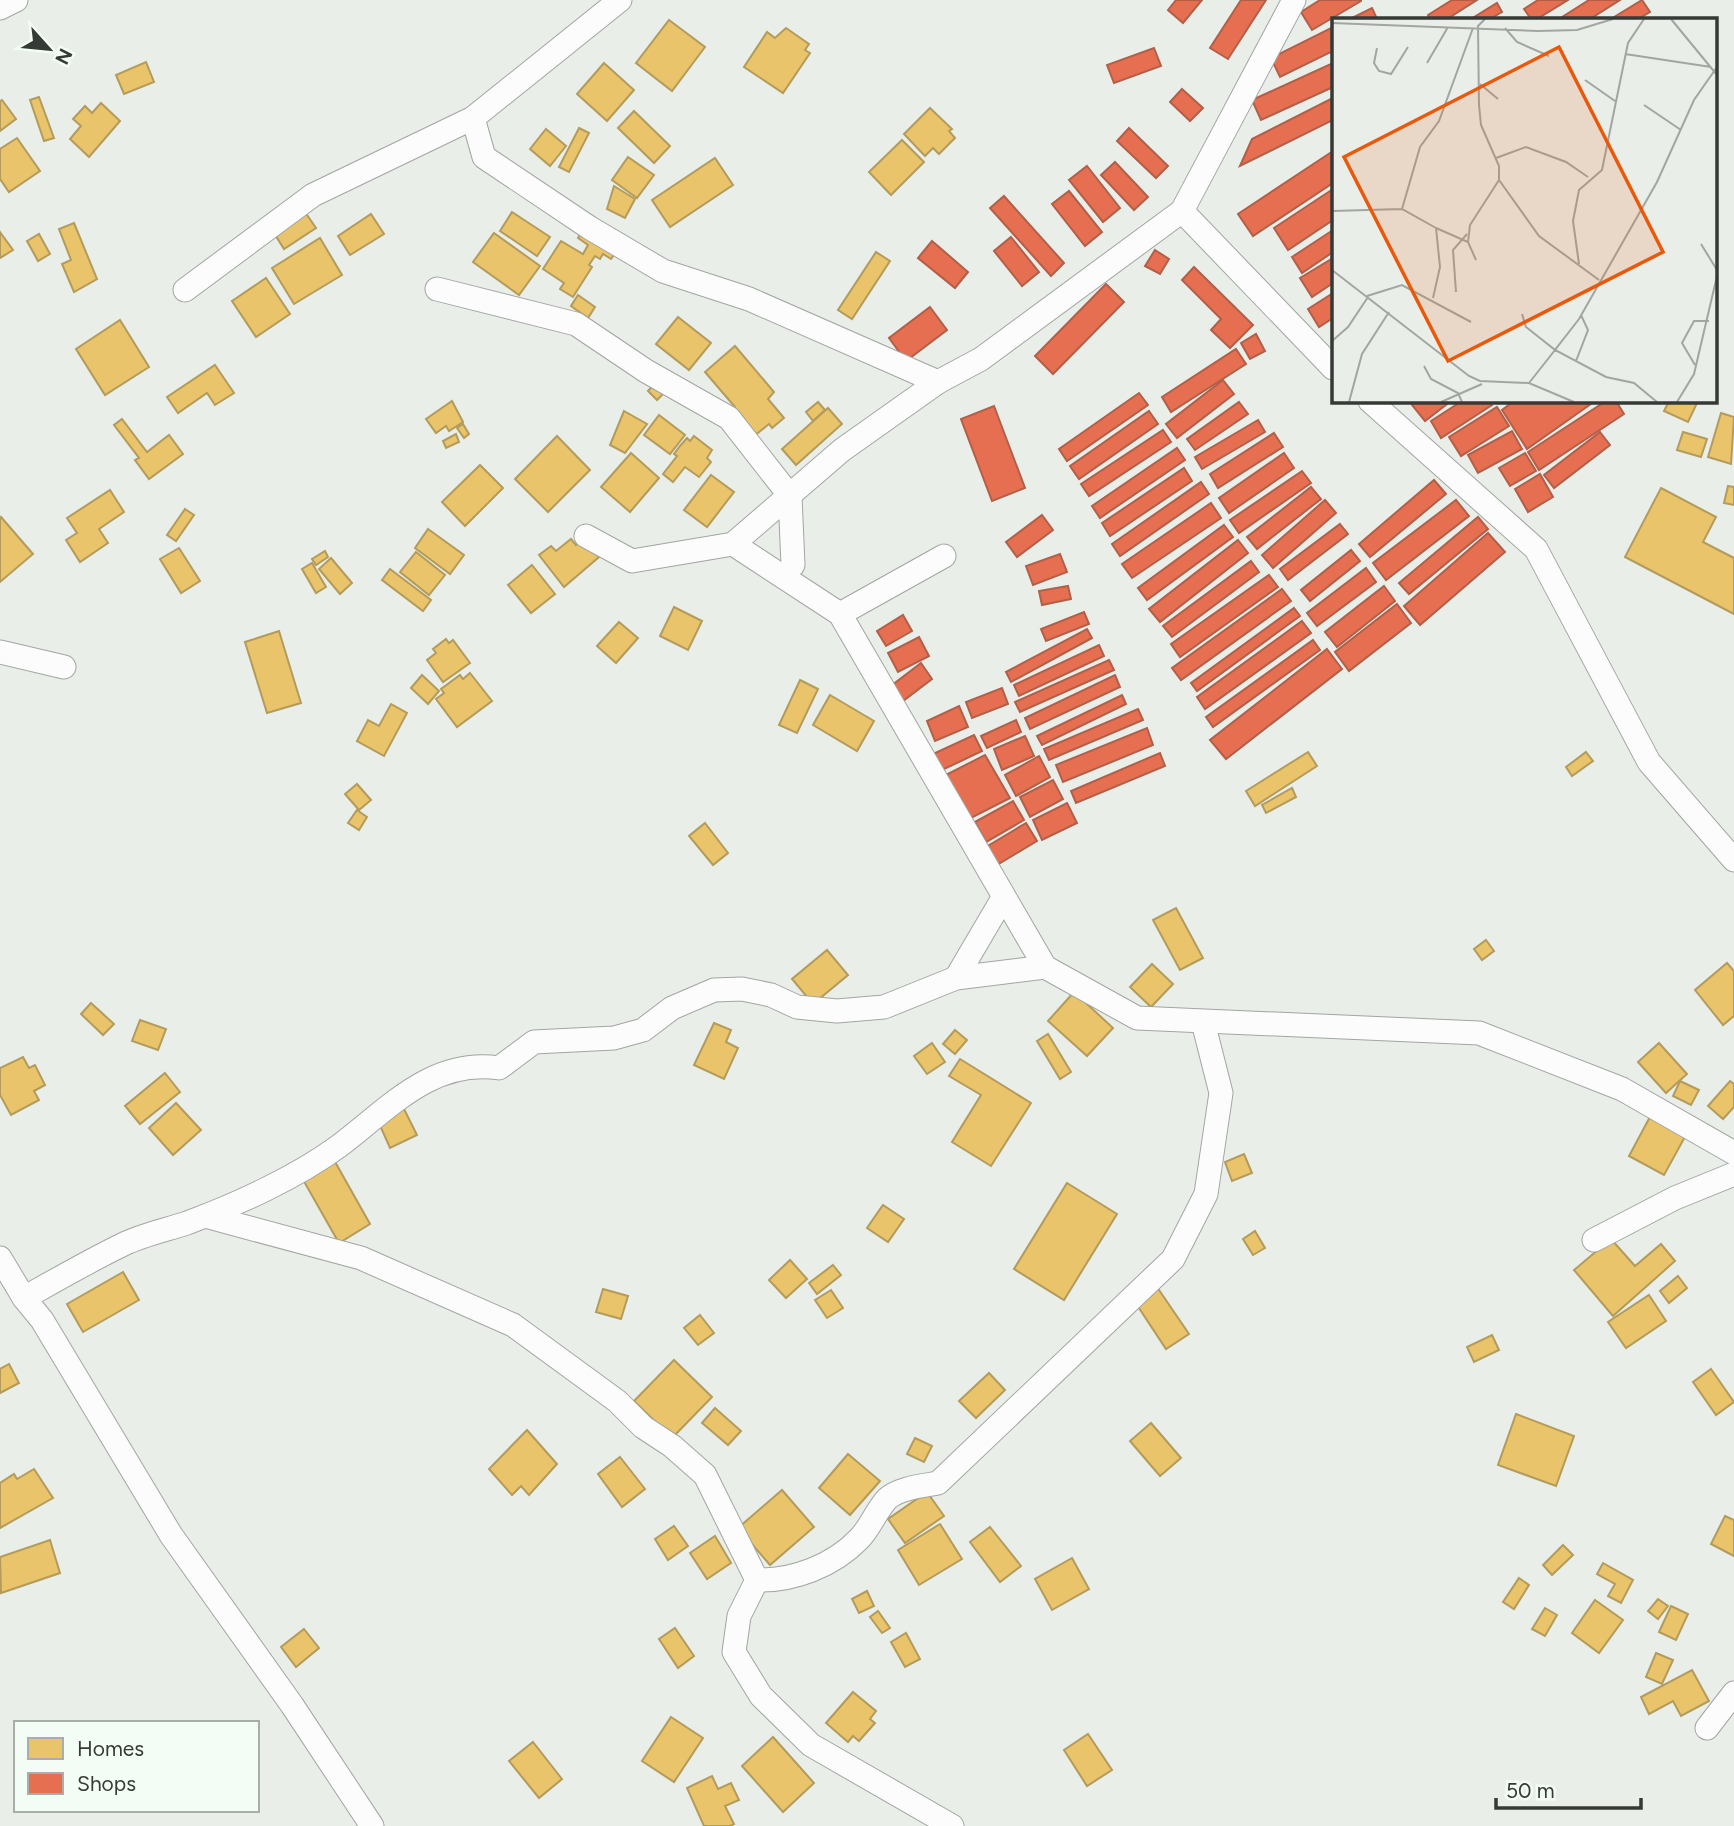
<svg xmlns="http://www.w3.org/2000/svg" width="1734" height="1826" viewBox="0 0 1734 1826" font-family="Figtree,sans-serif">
<rect width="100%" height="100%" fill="#e9eee9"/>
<g fill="#e9c46a" stroke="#b39b5b" stroke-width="2">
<polygon points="669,20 705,47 672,91 636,63"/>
<polygon points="786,28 809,44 805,50 810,53 783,93 744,67 767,32 775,38"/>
<polygon points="146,62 154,82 124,94 116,75"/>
<polygon points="604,63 634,90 607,121 577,94"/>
<polygon points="39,97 54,138 44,141 30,100"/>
<polygon points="2,100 16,119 0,131 0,101"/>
<polygon points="101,103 120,121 89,157 70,139 81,126 73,119 85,106 92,113"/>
<polygon points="930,108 952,129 949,131 955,138 939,154 933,148 925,156 904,134"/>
<polygon points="634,111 670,146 654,163 618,128"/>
<polygon points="579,128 589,133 569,172 559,167"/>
<polygon points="546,129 566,146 550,166 530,149"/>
<polygon points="17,138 40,171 9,192 0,179 0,149"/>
<polygon points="902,140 924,162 891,195 869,172"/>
<polygon points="628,157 654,175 637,198 612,180"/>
<polygon points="715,158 733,185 670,227 652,200"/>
<polygon points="614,186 635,199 625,218 607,209"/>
<polygon points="305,212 316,228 284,249 274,233"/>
<polygon points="512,212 550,237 537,256 500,231"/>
<polygon points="371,214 384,234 350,255 338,236"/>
<polygon points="74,223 97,279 74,292 62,264 71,260 59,229"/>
<polygon points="582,231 616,252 611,259 603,254 600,259 595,256 589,265 592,267 573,297 560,289 564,283 543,269 561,241 583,254 588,245 578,238"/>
<polygon points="0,232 13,250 0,258"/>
<polygon points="494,233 540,266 519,295 473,262"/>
<polygon points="39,234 50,254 38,261 27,241"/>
<polygon points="320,238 342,275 294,304 272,268"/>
<polygon points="876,252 890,261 852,319 838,310"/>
<polygon points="266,278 290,314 256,337 232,301"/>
<polygon points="578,295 595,307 588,318 571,306"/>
<polygon points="678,317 711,343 689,370 656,344"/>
<polygon points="120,320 149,367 105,395 76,349"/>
<polygon points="735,346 774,392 768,399 784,418 772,428 769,424 753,437 731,411 735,407 705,372"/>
<polygon points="215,365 234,393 215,405 207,393 178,413 167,397"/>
<polygon points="655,383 665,392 657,400 648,391"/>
<polygon points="452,401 463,422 449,431 446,426 436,433 426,419"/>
<polygon points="1669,401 1698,401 1688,422 1664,411"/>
<polygon points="818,402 825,410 813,421 806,412"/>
<polygon points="828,408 842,424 796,465 782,449"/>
<polygon points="624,411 647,424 625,453 610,445"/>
<polygon points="1721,413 1734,417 1731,464 1708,457"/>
<polygon points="659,415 685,435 670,454 644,435"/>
<polygon points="122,419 147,452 169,435 183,454 149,479 135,460 139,458 114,425"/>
<polygon points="463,424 469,434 464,438 457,428"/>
<polygon points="1683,432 1707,439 1701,457 1677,450"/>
<polygon points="456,434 459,442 446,448 443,441"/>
<polygon points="557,436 590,470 548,512 515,479"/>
<polygon points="694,436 712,450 707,458 711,462 699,477 685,467 673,482 663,474 677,456 674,454 680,446 687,438 690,441"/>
<polygon points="631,453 659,478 630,512 601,487"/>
<polygon points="480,465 503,488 465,526 442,502"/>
<polygon points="711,475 734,492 707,527 684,510"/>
<polygon points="1728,486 1734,487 1734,505 1724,503"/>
<polygon points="1661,488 1716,517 1703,542 1734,558 1734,614 1625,557"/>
<polygon points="110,490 124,512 99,529 108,543 80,562 66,540 77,533 67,518"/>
<polygon points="185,509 194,515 176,541 167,535"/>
<polygon points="1,517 33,554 0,582 0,519"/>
<polygon points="428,529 464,555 450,574 415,548"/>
<polygon points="585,538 599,557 564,587 539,555 551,546 556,551 571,539 576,545"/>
<polygon points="179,548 200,581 181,593 160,559"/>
<polygon points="325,551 328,557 316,565 312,559"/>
<polygon points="416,552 445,575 429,595 400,572"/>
<polygon points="331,558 352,583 340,594 319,569"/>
<polygon points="312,563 326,587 316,593 302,569"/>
<polygon points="532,565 555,594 531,613 508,585"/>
<polygon points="390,569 431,600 423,611 382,580"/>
<polygon points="674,607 702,621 688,650 660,636"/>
<polygon points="619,622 638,638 616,663 597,646"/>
<polygon points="279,631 301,703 267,713 245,642"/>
<polygon points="446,639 449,643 453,640 470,663 443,682 427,660 436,653 433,649"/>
<polygon points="470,673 492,701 457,727 436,699 444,693 441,689 460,675 463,679"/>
<polygon points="422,675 439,691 428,704 411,688"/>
<polygon points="800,680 818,689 797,733 779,725"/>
<polygon points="830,695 874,721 857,751 813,725"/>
<polygon points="391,704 407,713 384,756 357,741 368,720 379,726"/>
<polygon points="1308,752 1317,766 1255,806 1246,791"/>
<polygon points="1586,752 1593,761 1572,776 1566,767"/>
<polygon points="357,784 371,800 359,810 345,794"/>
<polygon points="1292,788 1296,797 1266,813 1262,805"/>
<polygon points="357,810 367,817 359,830 348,823"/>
<polygon points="705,823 728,853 713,865 689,836"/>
<polygon points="1176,908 1203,958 1180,970 1153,920"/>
<polygon points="1486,940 1494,951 1482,960 1474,949"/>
<polygon points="827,950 848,975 813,1004 792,979"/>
<polygon points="1727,963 1734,971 1734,1016 1723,1025 1695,990"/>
<polygon points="1152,964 1173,984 1151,1007 1130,987"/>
<polygon points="1074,992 1113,1028 1087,1056 1048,1021"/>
<polygon points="91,1003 114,1024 103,1035 81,1014"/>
<polygon points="140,1020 166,1029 158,1050 132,1041"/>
<polygon points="714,1023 731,1030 726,1042 738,1048 724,1079 694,1065"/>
<polygon points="955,1030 967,1040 955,1054 943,1044"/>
<polygon points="1048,1034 1071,1072 1060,1079 1037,1041"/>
<polygon points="932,1043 945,1062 927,1074 914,1056"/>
<polygon points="1659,1043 1687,1074 1666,1093 1638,1062"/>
<polygon points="23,1057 29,1068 35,1065 45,1085 34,1091 39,1100 11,1115 0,1095 0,1068"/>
<polygon points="960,1059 1031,1103 991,1166 952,1142 981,1095 949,1076"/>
<polygon points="165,1073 180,1092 140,1124 125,1106"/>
<polygon points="1680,1081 1699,1090 1691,1105 1673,1096"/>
<polygon points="1730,1081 1734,1084 1734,1107 1723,1119 1708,1106"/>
<polygon points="176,1103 201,1130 173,1155 149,1128"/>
<polygon points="404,1109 417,1135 390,1148 378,1121"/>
<polygon points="1651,1115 1686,1135 1664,1175 1629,1156"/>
<polygon points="1244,1154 1252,1173 1232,1181 1225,1162"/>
<polygon points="334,1160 370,1224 339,1243 302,1178"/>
<polygon points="1067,1183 1117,1214 1064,1300 1014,1269"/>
<polygon points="883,1205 904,1219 888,1242 867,1228"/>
<polygon points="1255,1231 1265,1248 1253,1255 1243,1239"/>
<polygon points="1611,1239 1635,1266 1661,1244 1675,1261 1613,1316 1574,1270"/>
<polygon points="790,1260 807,1279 786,1298 769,1280"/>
<polygon points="833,1265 841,1275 817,1294 809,1283"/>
<polygon points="123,1272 139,1300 83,1332 67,1304"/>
<polygon points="1678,1276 1687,1288 1669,1303 1660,1291"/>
<polygon points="1157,1287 1189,1334 1166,1349 1135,1302"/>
<polygon points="603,1289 628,1296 621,1319 596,1312"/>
<polygon points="831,1290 843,1308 827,1318 815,1300"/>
<polygon points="1649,1295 1666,1321 1626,1348 1608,1322"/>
<polygon points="700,1315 714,1333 698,1345 684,1328"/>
<polygon points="1492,1335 1499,1350 1474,1362 1467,1347"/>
<polygon points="674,1360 712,1397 672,1438 634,1401"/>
<polygon points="9,1364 19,1383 0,1393 0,1369"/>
<polygon points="1711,1369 1734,1402 1716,1415 1693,1382"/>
<polygon points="989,1373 1005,1390 976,1418 959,1401"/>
<polygon points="715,1408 741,1431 728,1445 702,1423"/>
<polygon points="1516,1414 1574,1436 1556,1486 1498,1465"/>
<polygon points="1151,1423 1181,1458 1160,1476 1130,1441"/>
<polygon points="527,1430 557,1464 529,1495 521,1486 512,1495 489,1469"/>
<polygon points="915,1438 932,1446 924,1462 907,1454"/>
<polygon points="848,1454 880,1481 850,1515 819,1488"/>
<polygon points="620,1457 645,1489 622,1507 598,1474"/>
<polygon points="34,1469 53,1498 0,1528 0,1483 14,1474 17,1479"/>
<polygon points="782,1490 814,1527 770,1565 738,1528"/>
<polygon points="927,1492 944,1516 905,1543 888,1519"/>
<polygon points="1725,1516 1734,1520 1734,1556 1711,1544"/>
<polygon points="940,1524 962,1559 919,1585 898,1550"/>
<polygon points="674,1526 688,1546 668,1560 655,1539"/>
<polygon points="990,1527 1021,1566 1000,1582 970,1542"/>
<polygon points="715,1536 731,1563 707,1579 690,1553"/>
<polygon points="50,1540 60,1573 1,1593 0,1557"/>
<polygon points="1563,1545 1573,1555 1552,1575 1543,1565"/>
<polygon points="1072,1558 1089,1589 1052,1610 1035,1579"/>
<polygon points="1603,1563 1633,1580 1621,1603 1608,1596 1615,1584 1597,1574"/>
<polygon points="1519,1578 1529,1585 1514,1609 1503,1602"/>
<polygon points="867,1591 874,1606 859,1613 852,1599"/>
<polygon points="1658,1599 1668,1606 1658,1619 1648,1611"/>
<polygon points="1595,1600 1623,1620 1599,1653 1572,1633"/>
<polygon points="1671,1606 1688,1614 1676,1640 1659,1632"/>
<polygon points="1545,1608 1557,1615 1545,1636 1532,1629"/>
<polygon points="878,1611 890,1628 882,1633 870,1617"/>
<polygon points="675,1628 694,1656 678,1668 659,1639"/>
<polygon points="304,1629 319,1648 296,1667 281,1647"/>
<polygon points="906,1633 920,1659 905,1667 891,1642"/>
<polygon points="1656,1653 1673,1660 1662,1684 1646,1677"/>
<polygon points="1692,1670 1709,1701 1681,1716 1673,1701 1649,1714 1641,1697"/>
<polygon points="853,1692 876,1711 870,1719 875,1723 859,1741 853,1736 848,1742 826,1723"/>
<polygon points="671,1717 703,1738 674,1782 642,1761"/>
<polygon points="1088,1734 1112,1770 1087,1786 1064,1750"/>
<polygon points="773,1737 814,1783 783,1812 742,1766"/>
<polygon points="533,1742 562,1779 539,1798 509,1761"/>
<polygon points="712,1776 718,1789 731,1783 739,1800 725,1806 734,1824 730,1826 704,1826 687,1788"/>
</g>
<g fill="#e76f51" stroke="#b25f49" stroke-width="2">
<polygon points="1176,0 1202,0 1183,23 1168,10"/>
<polygon points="1241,0 1266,0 1228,59 1210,48"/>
<polygon points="1320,0 1361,0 1361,1 1312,30 1301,12"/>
<polygon points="1452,0 1477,0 1447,19 1430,19 1428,15"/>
<polygon points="1538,0 1568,0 1537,19 1531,19 1524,9"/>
<polygon points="1589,0 1620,0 1590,19 1559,19"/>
<polygon points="1642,0 1650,12 1638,19 1611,19"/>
<polygon points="1497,3 1502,12 1490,19 1471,19"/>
<polygon points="1372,8 1377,19 1350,19"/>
<polygon points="1333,27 1333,51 1280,77 1271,58"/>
<polygon points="1154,48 1161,66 1114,83 1107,65"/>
<polygon points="1333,63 1333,87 1261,120 1252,100"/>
<polygon points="1182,89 1203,108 1190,121 1170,102"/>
<polygon points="1333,98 1333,120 1240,166 1252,139"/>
<polygon points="1129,128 1168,166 1156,178 1117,141"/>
<polygon points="1333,151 1333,183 1253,236 1238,214"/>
<polygon points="1115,162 1148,197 1134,210 1101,175"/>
<polygon points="1087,166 1120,208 1103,222 1069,180"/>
<polygon points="1333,189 1333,220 1288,250 1274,228"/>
<polygon points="1069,191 1102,232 1085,246 1052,204"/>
<polygon points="1004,196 1064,263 1051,276 990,208"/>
<polygon points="1333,230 1333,252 1302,273 1292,257"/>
<polygon points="1011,237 1039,272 1022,286 994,251"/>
<polygon points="932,241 968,272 955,288 918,258"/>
<polygon points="1155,250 1169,259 1160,274 1145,266"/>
<polygon points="1333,258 1333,283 1312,297 1300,278"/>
<polygon points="1194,267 1253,325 1230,348 1211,330 1221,319 1182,280"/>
<polygon points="1106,284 1124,302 1053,374 1035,356"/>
<polygon points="1333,293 1333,318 1319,327 1308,309"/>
<polygon points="930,307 947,330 906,361 889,338"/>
<polygon points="1256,334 1265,351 1250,359 1241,343"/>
<polygon points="1236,349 1246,364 1171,412 1162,397"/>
<polygon points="1223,380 1234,394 1177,438 1166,424"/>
<polygon points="1139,393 1148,405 1067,461 1059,449"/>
<polygon points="1417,401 1451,401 1425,421 1412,405"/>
<polygon points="1462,401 1489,401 1492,405 1441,438 1431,421"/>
<polygon points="1514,401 1595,401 1527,449 1502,410"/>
<polygon points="1606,401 1616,401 1624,414 1539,470 1528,452"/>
<polygon points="1239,402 1248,414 1195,450 1187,439"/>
<polygon points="994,406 1025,488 992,501 961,419"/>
<polygon points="1497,407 1509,426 1461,456 1449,437"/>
<polygon points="1149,411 1158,424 1079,479 1070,466"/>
<polygon points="1258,420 1265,432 1202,469 1195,457"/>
<polygon points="1163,430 1171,442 1089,496 1081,484"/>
<polygon points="1512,431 1522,449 1478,473 1468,455"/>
<polygon points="1600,432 1610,445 1554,488 1544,475"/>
<polygon points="1274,433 1283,447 1218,488 1210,474"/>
<polygon points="1177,448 1185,460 1100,518 1092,506"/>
<polygon points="1284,453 1294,468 1229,513 1219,498"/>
<polygon points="1525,453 1536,471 1510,486 1499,468"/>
<polygon points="1184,468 1192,481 1110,536 1102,523"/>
<polygon points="1302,471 1311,483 1239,533 1230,520"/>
<polygon points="1540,474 1553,497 1528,512 1515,489"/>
<polygon points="1434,480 1446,494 1370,557 1359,544"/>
<polygon points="1201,482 1209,494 1120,556 1112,544"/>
<polygon points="1311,487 1321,499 1257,549 1247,537"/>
<polygon points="1325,500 1336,513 1273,568 1262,555"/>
<polygon points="1456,500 1469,516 1386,580 1373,563"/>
<polygon points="1211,503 1221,518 1132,578 1122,564"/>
<polygon points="1042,515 1053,530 1017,557 1006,542"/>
<polygon points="1478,517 1488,529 1409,594 1399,583"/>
<polygon points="1340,524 1348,534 1288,580 1280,569"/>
<polygon points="1224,525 1233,537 1147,600 1138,588"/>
<polygon points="1488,533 1505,552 1420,625 1404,606"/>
<polygon points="1238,540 1248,553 1160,622 1149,609"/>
<polygon points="1351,550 1360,561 1310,601 1301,590"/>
<polygon points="1060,554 1067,572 1033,585 1026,566"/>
<polygon points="1251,561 1259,572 1172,637 1163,626"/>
<polygon points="1366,568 1376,582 1317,626 1307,613"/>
<polygon points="1269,575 1278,587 1180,657 1171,644"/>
<polygon points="1068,586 1071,599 1042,605 1039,591"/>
<polygon points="1384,586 1395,601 1337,647 1325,632"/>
<polygon points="1282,589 1291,601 1181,680 1172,668"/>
<polygon points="1397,604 1411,623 1349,671 1335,652"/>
<polygon points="1294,608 1300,616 1197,691 1191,683"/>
<polygon points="1084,612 1089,624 1046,641 1041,629"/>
<polygon points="903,615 912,631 886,646 877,631"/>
<polygon points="1302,621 1311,633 1205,709 1197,697"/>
<polygon points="1087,629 1092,638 1011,682 1006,672"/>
<polygon points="919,637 929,656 898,672 888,653"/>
<polygon points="1313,640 1320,650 1213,727 1206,717"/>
<polygon points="1099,645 1104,656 1019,696 1014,685"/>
<polygon points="1327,649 1342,669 1226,759 1210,740"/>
<polygon points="1109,660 1114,670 1020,712 1015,702"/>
<polygon points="921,663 932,679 903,701 891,686"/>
<polygon points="1115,675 1120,687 1030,729 1025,718"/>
<polygon points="1002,688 1008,704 972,718 966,702"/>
<polygon points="1122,695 1126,704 1042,745 1037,736"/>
<polygon points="959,706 968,727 935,741 927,721"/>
<polygon points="1138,709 1143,720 1049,760 1044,749"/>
<polygon points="1016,720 1021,732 987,748 981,736"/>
<polygon points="1147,728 1153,745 1063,782 1056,765"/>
<polygon points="974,735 982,751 940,771 933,754"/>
<polygon points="1025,736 1034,756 1002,770 994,749"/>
<polygon points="1160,753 1165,766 1076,803 1071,791"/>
<polygon points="985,755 1010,798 967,820 944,776"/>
<polygon points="1039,756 1050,777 1016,796 1005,775"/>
<polygon points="1053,780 1063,799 1030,817 1020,797"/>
<polygon points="1013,801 1024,820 986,842 975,822"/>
<polygon points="1067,803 1077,823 1042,840 1033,820"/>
<polygon points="1026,823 1037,841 997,865 986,847"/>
</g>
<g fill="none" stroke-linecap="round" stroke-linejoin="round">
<defs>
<g id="street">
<polyline points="0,8 16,0"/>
<polyline points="473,118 484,157 590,228 663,271 749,299 938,382 981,359 1182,211 1294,0"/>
<polyline points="1182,211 1333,368"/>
<polyline points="437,289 576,324 646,371 729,418 790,496 793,565"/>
<polyline points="185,290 313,195 473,118 620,0"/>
<polyline points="1370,401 1536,549 1649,762 1734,860"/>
<polyline points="586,536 632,561 733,544 842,450 938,382"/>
<polyline points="733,544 840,614 1045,967 1137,1018 1479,1033 1622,1089 1734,1153"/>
<polyline points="840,614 944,556"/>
<polyline points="0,652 64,667"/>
<polyline points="956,978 1003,898"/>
<polyline points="205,1216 361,1258 513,1325 617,1401 643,1427 672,1446 705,1475 757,1580 739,1616 734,1652 761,1696 811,1745 952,1826"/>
<polyline points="1594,1240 1675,1198 1734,1174"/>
<polyline points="0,1258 24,1298 42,1320 171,1535 292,1705 372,1826"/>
<path d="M24,1298C56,1280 89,1261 122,1245C142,1235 166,1230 187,1223C236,1205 297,1177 339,1146C388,1109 432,1058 499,1068L534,1042L614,1038L643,1030L672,1008L714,990L742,989L771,995L797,1007L837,1011L884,1007L956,978L1045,967"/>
<path d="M757,1580C793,1581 833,1566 859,1539C870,1528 876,1511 887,1499C899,1488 922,1486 938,1483L1173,1259L1206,1194L1221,1093L1203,1022"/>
<polyline points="1707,1728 1734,1693"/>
</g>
</defs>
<use href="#street" stroke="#a2a5a2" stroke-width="25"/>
<use href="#street" stroke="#fcfcfc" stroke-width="23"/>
</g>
<g transform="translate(1332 18)">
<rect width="385" height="385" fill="#e9eee9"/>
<path fill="none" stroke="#a1a6a2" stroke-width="2" d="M339,1L385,57M0,5L206,13L245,12L281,1M173,10L185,24L217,38M45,30L42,45L47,53L59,56L76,29M293,36L379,49M95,45L116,9M253,62L283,83M148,66L166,81M312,87L349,112M164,140L194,129L234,144L256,159M167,162L207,218L267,262M70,191L88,129L107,103L141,10M0,193L70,191L104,210L108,249L101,280M104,210L136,224L144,242M136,224L138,207L167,162V148L149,107L147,87L146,8L153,1M369,226L385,252M247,246L241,203L247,172L270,152L296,25L312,1M0,252L137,358L148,363L197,365L242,384M124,274L121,232L135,216M35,278L70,267L139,304M190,296L194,309L223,332L197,365M0,323L16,309L36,279M244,343L256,312L249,297M363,347L350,325L362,303H377M92,348L99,361L126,375L130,384M17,384L30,336L57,294M109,384L150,366M325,384L302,365L274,359L223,332L247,301L325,164L362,82L385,49M345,384L362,356L385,258"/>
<path fill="#e8590c" fill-opacity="0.15" stroke="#e8590c" stroke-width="3.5" d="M227,29L331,234L116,343L12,139Z"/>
<rect width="385" height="385" fill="none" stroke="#363a37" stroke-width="3.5"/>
</g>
<rect x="14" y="1721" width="245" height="91" fill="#f4fdf5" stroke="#a8afa9" stroke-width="2"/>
<rect x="28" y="1738" width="35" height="21" fill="#e9c46a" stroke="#a8afa9" stroke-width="2"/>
<text x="77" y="1756" font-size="21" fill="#363a37">Homes</text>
<rect x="28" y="1773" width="35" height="21" fill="#e76f51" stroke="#a8afa9" stroke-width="2"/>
<text x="77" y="1791" font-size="21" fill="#363a37">Shops</text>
<g transform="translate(49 49) rotate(117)" stroke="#f4fdf5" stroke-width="5" paint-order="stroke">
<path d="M0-5L12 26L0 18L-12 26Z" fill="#363a37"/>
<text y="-10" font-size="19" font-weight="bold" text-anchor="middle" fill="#363a37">N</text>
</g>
<path d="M1496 1798v10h145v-10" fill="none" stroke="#363a37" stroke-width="3.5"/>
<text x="1506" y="1798" font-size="21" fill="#363a37" stroke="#f4fdf5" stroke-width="5" paint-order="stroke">50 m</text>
</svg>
